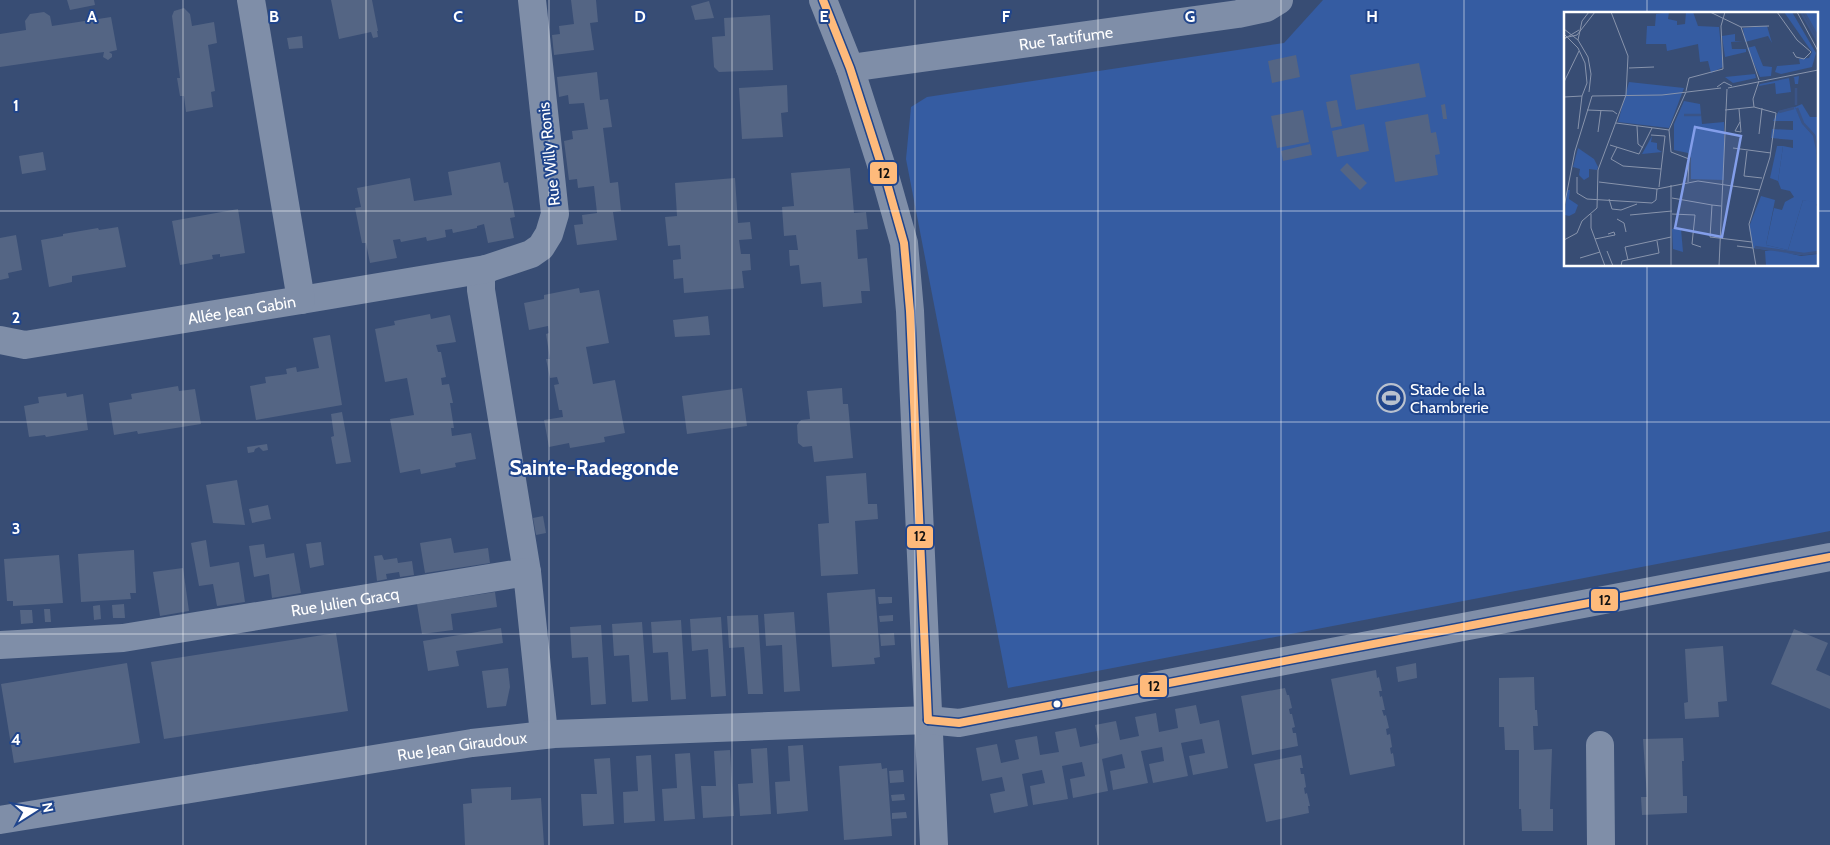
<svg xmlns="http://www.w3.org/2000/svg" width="1830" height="845" viewBox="0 0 1830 845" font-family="Cabin,sans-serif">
<rect width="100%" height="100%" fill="#384d74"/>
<path fill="#355ca2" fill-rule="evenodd" d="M1323,0H1830V531L1008,688L906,159L911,107L927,97L1284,43ZM1565,14H1816V265H1565Z"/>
<g fill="#546584">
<polygon points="67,0 94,0 95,5 70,10"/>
<polygon points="331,0 372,0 378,31 377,31 378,37 373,38 371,32 339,39"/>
<polygon points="571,0 596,0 598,22 590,23 594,50 554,55 552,35 560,34 559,26 574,24"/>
<polygon points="709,1 714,18 695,20 691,6"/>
<polygon points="184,8 190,14 192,26 214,22 217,43 208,45 215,91 211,92 213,107 186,112 184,96 180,96 177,78 180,78 172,16 174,11"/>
<polygon points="44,12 50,16 52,26 111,17 117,50 109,52 112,54 112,57 108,60 103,57 104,52 0,67 0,34 26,30 25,21 30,14"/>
<polygon points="770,15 773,70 719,72 714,67 712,37 725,36 724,18"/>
<polygon points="302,36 303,48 289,49 287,38"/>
<polygon points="1296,55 1300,77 1272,83 1268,61"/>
<polygon points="1419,63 1426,97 1356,110 1350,75"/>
<polygon points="597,72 600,100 608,99 612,127 603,128 610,183 618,182 621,211 613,212 617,240 577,245 574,225 583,224 582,215 597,213 594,186 578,188 577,179 569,180 564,141 573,139 572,131 588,129 584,103 569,104 568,95 559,97 557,77"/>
<polygon points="787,85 788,112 781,113 783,137 742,139 739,88"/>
<polygon points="1337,100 1342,126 1331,128 1326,102"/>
<polygon points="1445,104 1447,119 1443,119 1441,105"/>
<polygon points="1303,110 1309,142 1277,148 1271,116"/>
<polygon points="1428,114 1431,133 1436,132 1440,154 1435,155 1438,175 1395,182 1385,122"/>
<polygon points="1364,124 1369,151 1337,157 1332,131"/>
<polygon points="1310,144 1312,155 1283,161 1281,151"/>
<polygon points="43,152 46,170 22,174 19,156"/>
<polygon points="500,162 504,183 508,182 515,217 510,218 514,238 488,243 484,224 477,226 477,228 453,233 452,229 445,230 446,237 437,239 427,241 426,237 401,242 400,239 393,240 397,258 370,263 366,243 362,243 355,208 361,207 357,188 410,178 414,201 452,195 448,172"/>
<polygon points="1347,163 1367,183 1360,190 1340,170"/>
<polygon points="850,168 854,213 866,212 868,229 856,230 858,259 867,258 870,291 861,291 862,303 823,307 821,282 801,284 799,265 790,266 789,250 798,250 796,235 784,236 782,207 794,206 791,173"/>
<polygon points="735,178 738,223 750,222 752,239 739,240 741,254 750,254 750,256 751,270 742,271 744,288 684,293 683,278 674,279 673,262 673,260 681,259 680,245 668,246 665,217 677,216 675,183"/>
<polygon points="238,209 245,253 220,257 220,254 212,255 213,259 180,265 172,221"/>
<polygon points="118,227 126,267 72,276 72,282 49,287 41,240 63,236 63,234 98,228 99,230"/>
<polygon points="16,235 22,270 8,273 9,278 0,280 0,238"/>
<polygon points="579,288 580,293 599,290 609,343 586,347 593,384 615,380 625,433 604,437 605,442 570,448 569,443 549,447 544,420 563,417 562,410 559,410 554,385 559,384 557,377 550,378 546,359 550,359 546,334 549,333 548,326 529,330 524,303 544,299 544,295"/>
<polygon points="430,314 431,319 450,315 456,342 436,345 438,352 441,352 446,377 441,378 442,385 449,384 453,403 450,403 454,428 451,428 452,436 471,433 476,459 455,463 456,467 421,474 420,469 400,473 390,419 414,415 407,378 385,382 375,329 395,325 394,321"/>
<polygon points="708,316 710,335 675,337 673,320"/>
<polygon points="330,335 342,405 256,420 250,386 266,383 265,377 287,374 286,369 296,367 297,372 319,368 313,338"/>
<polygon points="178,386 179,391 195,389 201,424 138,434 137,431 114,435 109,403 132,399 131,394"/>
<polygon points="742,388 747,426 687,434 682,396"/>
<polygon points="842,388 843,404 848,404 853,458 814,462 812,446 803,447 798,443 797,425 801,420 810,419 807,391"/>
<polygon points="66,393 67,397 83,394 88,430 46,437 45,435 29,437 24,406 39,403 38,397"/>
<polygon points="342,412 351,462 336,464 331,437 334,436 331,414"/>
<polygon points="267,444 268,450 263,451 259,447 255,449 254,452 248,453 247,447"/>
<polygon points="866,473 868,504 877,504 878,519 855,521 858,574 821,576 818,524 829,523 826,476"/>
<polygon points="237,480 245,525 213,523 206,485"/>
<polygon points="268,505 271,519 252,523 249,509"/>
<polygon points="543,516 546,533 536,535 533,518"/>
<polygon points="451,538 454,553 488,548 490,563 425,573 420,543"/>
<polygon points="206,540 210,567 239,562 245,602 217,606 213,584 199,586 191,543"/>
<polygon points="321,542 324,565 310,568 306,544"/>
<polygon points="264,544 266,558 294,553 301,593 272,598 269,574 254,577 249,546"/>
<polygon points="134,550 136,593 130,593 131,599 81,602 78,554"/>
<polygon points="59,555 63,603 13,606 13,601 7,601 4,559"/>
<polygon points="382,555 384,560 397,558 398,563 412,561 414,575 400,577 399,572 386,574 387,579 377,581 374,556"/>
<polygon points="183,568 189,611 160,616 153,572"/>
<polygon points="875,589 880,657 874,658 875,664 832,667 827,593"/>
<polygon points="495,592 497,607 451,614 453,630 422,634 417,604"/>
<polygon points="878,597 892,597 892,603 879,604"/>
<polygon points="124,604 125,618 113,618 112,605"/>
<polygon points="100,605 101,619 94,620 93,606"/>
<polygon points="44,609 50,609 51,622 45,622"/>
<polygon points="20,610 32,610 33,623 21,624"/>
<polygon points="794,612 800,691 784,692 782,645 766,646 764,614"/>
<polygon points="758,615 763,694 748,694 744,647 729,648 727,616"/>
<polygon points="893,615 893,621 880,622 879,616"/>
<polygon points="721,617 726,696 711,697 708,649 692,651 690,619"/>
<polygon points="681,620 686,699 671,700 668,652 653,653 651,622"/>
<polygon points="642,622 648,701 632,702 629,655 614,656 612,624"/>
<polygon points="601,625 606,704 591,705 588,657 572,658 570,627"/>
<polygon points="501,628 503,643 456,651 459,666 428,671 423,641"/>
<polygon points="1794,629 1828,643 1816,670 1830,676 1830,709 1771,684"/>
<polygon points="336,633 348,711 164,739 151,662"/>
<polygon points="894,633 895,645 881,646 880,634"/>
<polygon points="1723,646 1727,701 1718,702 1719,717 1685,719 1684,703 1688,702 1685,649"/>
<polygon points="127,663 140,743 14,763 1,684"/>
<polygon points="1416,663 1417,678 1398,682 1396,667"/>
<polygon points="508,668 510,687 506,706 487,708 482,671"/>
<polygon points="1376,670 1377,678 1379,677 1382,691 1379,691 1380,697 1382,696 1385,710 1382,710 1384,716 1386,715 1389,728 1386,729 1387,735 1390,734 1392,747 1390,748 1391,754 1393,753 1395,766 1350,775 1331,679"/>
<polygon points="1534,677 1535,710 1537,710 1538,726 1533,726 1534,750 1552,749 1550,809 1553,809 1553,831 1522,831 1521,809 1519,809 1519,750 1505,750 1504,727 1499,727 1499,678"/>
<polygon points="1285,688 1287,695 1289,695 1292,708 1289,709 1290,714 1292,714 1295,727 1292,728 1293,733 1296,733 1298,746 1252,755 1241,696"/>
<polygon points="1196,705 1200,724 1219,720 1228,768 1193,775 1189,756 1205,753 1202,739 1181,743 1188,776 1153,783 1149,764 1164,761 1162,747 1141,751 1148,783 1113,790 1110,771 1125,768 1122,754 1102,759 1108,791 1073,798 1070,779 1085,776 1082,762 1062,766 1068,799 1033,805 1030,786 1045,783 1042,770 1022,774 1028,806 994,813 990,794 1005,791 1002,777 982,781 976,748 997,744 1001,763 1019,759 1015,740 1037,736 1040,755 1059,752 1055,732 1076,728 1080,747 1099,743 1095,725 1116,721 1120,740 1139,736 1135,717 1156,713 1159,732 1169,730 1178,728 1175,709"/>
<polygon points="1683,738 1684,761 1682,761 1683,796 1687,796 1687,813 1642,815 1641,797 1647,797 1643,739"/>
<polygon points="803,745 808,811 777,814 775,782 790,781 788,746"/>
<polygon points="767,748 771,814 740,816 738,784 753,783 751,749"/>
<polygon points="730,750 734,816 703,818 701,786 716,786 714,751"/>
<polygon points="690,753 695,819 664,821 662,789 677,788 675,754"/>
<polygon points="651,755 655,821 624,823 623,792 638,791 636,756"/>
<polygon points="1301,755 1303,768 1300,768 1301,774 1304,774 1306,787 1304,788 1305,794 1307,793 1310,806 1308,806 1309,813 1266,822 1254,764"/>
<polygon points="610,758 614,824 583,826 581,794 597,794 594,759"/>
<polygon points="881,763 882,769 887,768 892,836 844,840 839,766"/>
<polygon points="903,770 904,782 890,783 889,771"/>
<polygon points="511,787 511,800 541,798 544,845 465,845 463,804 472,803 471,789"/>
<polygon points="904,794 905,800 892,801 891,795"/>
<polygon points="906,812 907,818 892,819 892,813"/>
</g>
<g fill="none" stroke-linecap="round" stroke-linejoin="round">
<g stroke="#7f8ea8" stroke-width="28">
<polyline points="823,0 850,68 887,183 904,243 910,311 934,845"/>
<path id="s1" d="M850,68L1238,14L1266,8L1279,0"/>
<polyline points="486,269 481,277 481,290 527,572"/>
<polyline points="301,300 486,269 531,254 541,247 549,234 555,214 532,0"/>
<path id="s2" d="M0,340L25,345L301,300L251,0"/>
<path id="s3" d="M0,645L123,638L527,572L544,734"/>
<polyline points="1600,745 1601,845"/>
<path id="s4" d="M0,820L472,743L554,734L928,720L959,723L1830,557"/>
</g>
<defs>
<g id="bus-1">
<polyline points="823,0 850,68 887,183 904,243 910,311 928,720"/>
<polyline points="928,720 959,723 1830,557"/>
</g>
</defs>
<use href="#bus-1" stroke="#20458c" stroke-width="11"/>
<use href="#bus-1" stroke="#feba7b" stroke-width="8"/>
</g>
<path fill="none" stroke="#fff" stroke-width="1" stroke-opacity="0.55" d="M183,0V845M366,0V845M549,0V845M732,0V845M915,0V845M1098,0V845M1281,0V845M1464,0V845M1647,0V14M0,211H1565M1816,211H1830M1647,265V845M0,422H1830M0,634H1830"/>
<defs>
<symbol id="stadium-ring" viewBox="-11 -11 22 22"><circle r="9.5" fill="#20458c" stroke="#b9c1ce" stroke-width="1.5"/><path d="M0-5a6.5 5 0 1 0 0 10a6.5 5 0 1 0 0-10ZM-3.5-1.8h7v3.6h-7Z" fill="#b9c1ce"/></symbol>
</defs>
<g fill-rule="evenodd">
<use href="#stadium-ring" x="1375" y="382" width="32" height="32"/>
</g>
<circle fill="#fff" stroke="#20458c" stroke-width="2" cx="1057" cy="704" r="4.5"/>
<g text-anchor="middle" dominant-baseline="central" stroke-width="4" stroke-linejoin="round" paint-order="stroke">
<g font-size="16" fill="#fff" stroke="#20458c">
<text stroke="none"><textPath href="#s1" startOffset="218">Rue Tartifume</textPath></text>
<text transform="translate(549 154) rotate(-96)">Rue Willy Ronis</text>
<text stroke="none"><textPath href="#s2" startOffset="245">Allée Jean Gabin</textPath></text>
<text stroke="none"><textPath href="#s3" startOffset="348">Rue Julien Gracq</textPath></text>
<text stroke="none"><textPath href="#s4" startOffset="468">Rue Jean Giraudoux</textPath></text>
</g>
<g font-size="16" fill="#fff" stroke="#20458c" text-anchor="start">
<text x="1410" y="389">Stade de la<tspan x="1410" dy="18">Chambrerie</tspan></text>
</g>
<g font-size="21" font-weight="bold" fill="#fff" stroke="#20458c">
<text x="594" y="467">Sainte-Radegonde</text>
</g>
</g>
<g transform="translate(1564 12)">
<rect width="254" height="254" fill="#384d74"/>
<path d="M105,0L104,7L113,9V13L121,12L122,0H129L134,14L155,15L159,55L147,61L144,49L136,50L134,32L103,39L102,32H82L83,14H91L92,2ZM220,0H228L252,41L248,55L217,62L211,60L213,54L236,52L235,47L245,46L248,40ZM240,0H254V25L242,3ZM203,14L208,31L204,24L181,30L179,16ZM171,22V29H179L167,30L168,37H182V40L161,45L158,24ZM191,34L199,54L208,55L207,64L196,65L183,36ZM191,62L192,66L169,71L161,65ZM235,64L234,72H231L230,65L225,66L227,80L212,82L211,71L195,74L196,72ZM120,89L136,92L138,112L160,110V168L127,167V146L124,141L110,138V112ZM231,95L238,111L252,127L254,193L239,188L224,238L202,233L210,196L218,198L221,190L230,185L226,179L217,177L214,169L219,134L229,136V128L207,126L208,117L229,118V109H209L215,99ZM88,124L87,130L93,131V137L98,140L78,142ZM210,238L237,244L254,242V254H202L201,239Z" fill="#355ca2"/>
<path d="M65,70L120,76L105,116L54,110ZM238,92L246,105H254V136L251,123L238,111L231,95ZM213,134H219L214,169L206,166ZM14,136L30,147L34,155L33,158L25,157V165L20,168L15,163L16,157L9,155ZM3,178H6L5,187L14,193L11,201L5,204L1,203ZM197,184L211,188L202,233L224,238L239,188L251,190L254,196V241L236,243L189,236L185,215ZM108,217H117L119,240L109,237Z" fill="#355ca2"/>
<path fill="none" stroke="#3a5487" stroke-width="2.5" d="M237,0L254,30M240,0L254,25M232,93V76M233,96L239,111L250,123L254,141M215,100L230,96M120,103H137M191,235L240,242L254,240"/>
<path fill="none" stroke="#8894ac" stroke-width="1" d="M146,0L177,15L195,68M213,0L233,28L247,40L240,47L232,45L229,40M233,0L254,39M177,15L205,14M0,17L14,28L24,45L27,62L25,80M0,22L14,36L21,51L23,71L18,84M0,26L13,23L31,0M0,27L15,18M14,28L18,9L25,0M65,56L90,55M0,70L15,39M153,75L160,70L168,74M164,76L254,58M122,79L125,66L159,57L157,14L161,0M28,84L98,83L157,76M0,85L18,84M175,97L177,120L171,119L176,110M23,98L49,99L53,102M161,98L190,95M52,111L105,118L122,80M73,114L74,132L79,136M14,117L18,84M105,118L107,140L125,147L124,170M34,120L37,98M195,122L198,96M87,123L101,124L95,175M46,133L75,142L88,116M53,135L47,147L59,154L97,157M169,136L207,141M183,139L180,164L198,166M13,165V181L23,187L88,191L92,188L93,177M35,170L93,177L134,169L196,178M108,186L148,193M45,187L48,197L57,198L73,192M157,194L148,193L146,225L188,230M0,195L11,139L28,84M27,202V216L41,254M108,202L131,203L128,232L137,235M66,203L108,199M53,207L60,211L62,220M31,227L51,223L50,220L44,222M0,228L13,221L18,209L33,196L34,158L62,83L64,44L47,0M173,234L189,236M43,239L49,254M16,246L36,240M64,248L61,235L107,225M57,254L58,249L95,241L93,229M107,254V173M155,254L163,77M192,254L185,212L206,145L212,101L190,95L189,87L195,69"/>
<path fill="#839eea" fill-opacity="0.15" stroke="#839eea" stroke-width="2.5" d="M131,115L177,124L158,225L111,216Z"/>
<rect width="254" height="254" fill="none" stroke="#fff" stroke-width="2.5"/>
</g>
<g font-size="16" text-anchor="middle" font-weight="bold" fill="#fff" stroke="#20458c" stroke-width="4" stroke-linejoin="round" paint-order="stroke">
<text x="92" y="22">A</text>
<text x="274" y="22">B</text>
<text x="458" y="22">C</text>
<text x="640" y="22">D</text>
<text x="824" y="22">E</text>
<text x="1006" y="22">F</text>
<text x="1190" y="22">G</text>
<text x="1372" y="22">H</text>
<text x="16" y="111">1</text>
<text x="16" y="323">2</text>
<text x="16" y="534">3</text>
<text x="16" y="745">4</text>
</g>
<g stroke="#20458c" stroke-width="2">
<rect x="869" y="161" width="29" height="24" rx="5" fill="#feba7b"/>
<rect x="906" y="525" width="28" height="24" rx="5" fill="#feba7b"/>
<rect x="1590" y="588" width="29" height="24" rx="5" fill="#feba7b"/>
<rect x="1139" y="674" width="29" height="24" rx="5" fill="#feba7b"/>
</g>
<g font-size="14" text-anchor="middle" font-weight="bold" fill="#111">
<text x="884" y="178">12</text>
<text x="920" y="541">12</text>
<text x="1605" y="605">12</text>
<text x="1154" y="691">12</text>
</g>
<g transform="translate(35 810) rotate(79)" stroke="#20458c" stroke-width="4" paint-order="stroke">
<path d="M0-4L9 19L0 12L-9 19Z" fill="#ffffff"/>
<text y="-8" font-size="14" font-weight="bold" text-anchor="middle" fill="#ffffff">N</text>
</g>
</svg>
